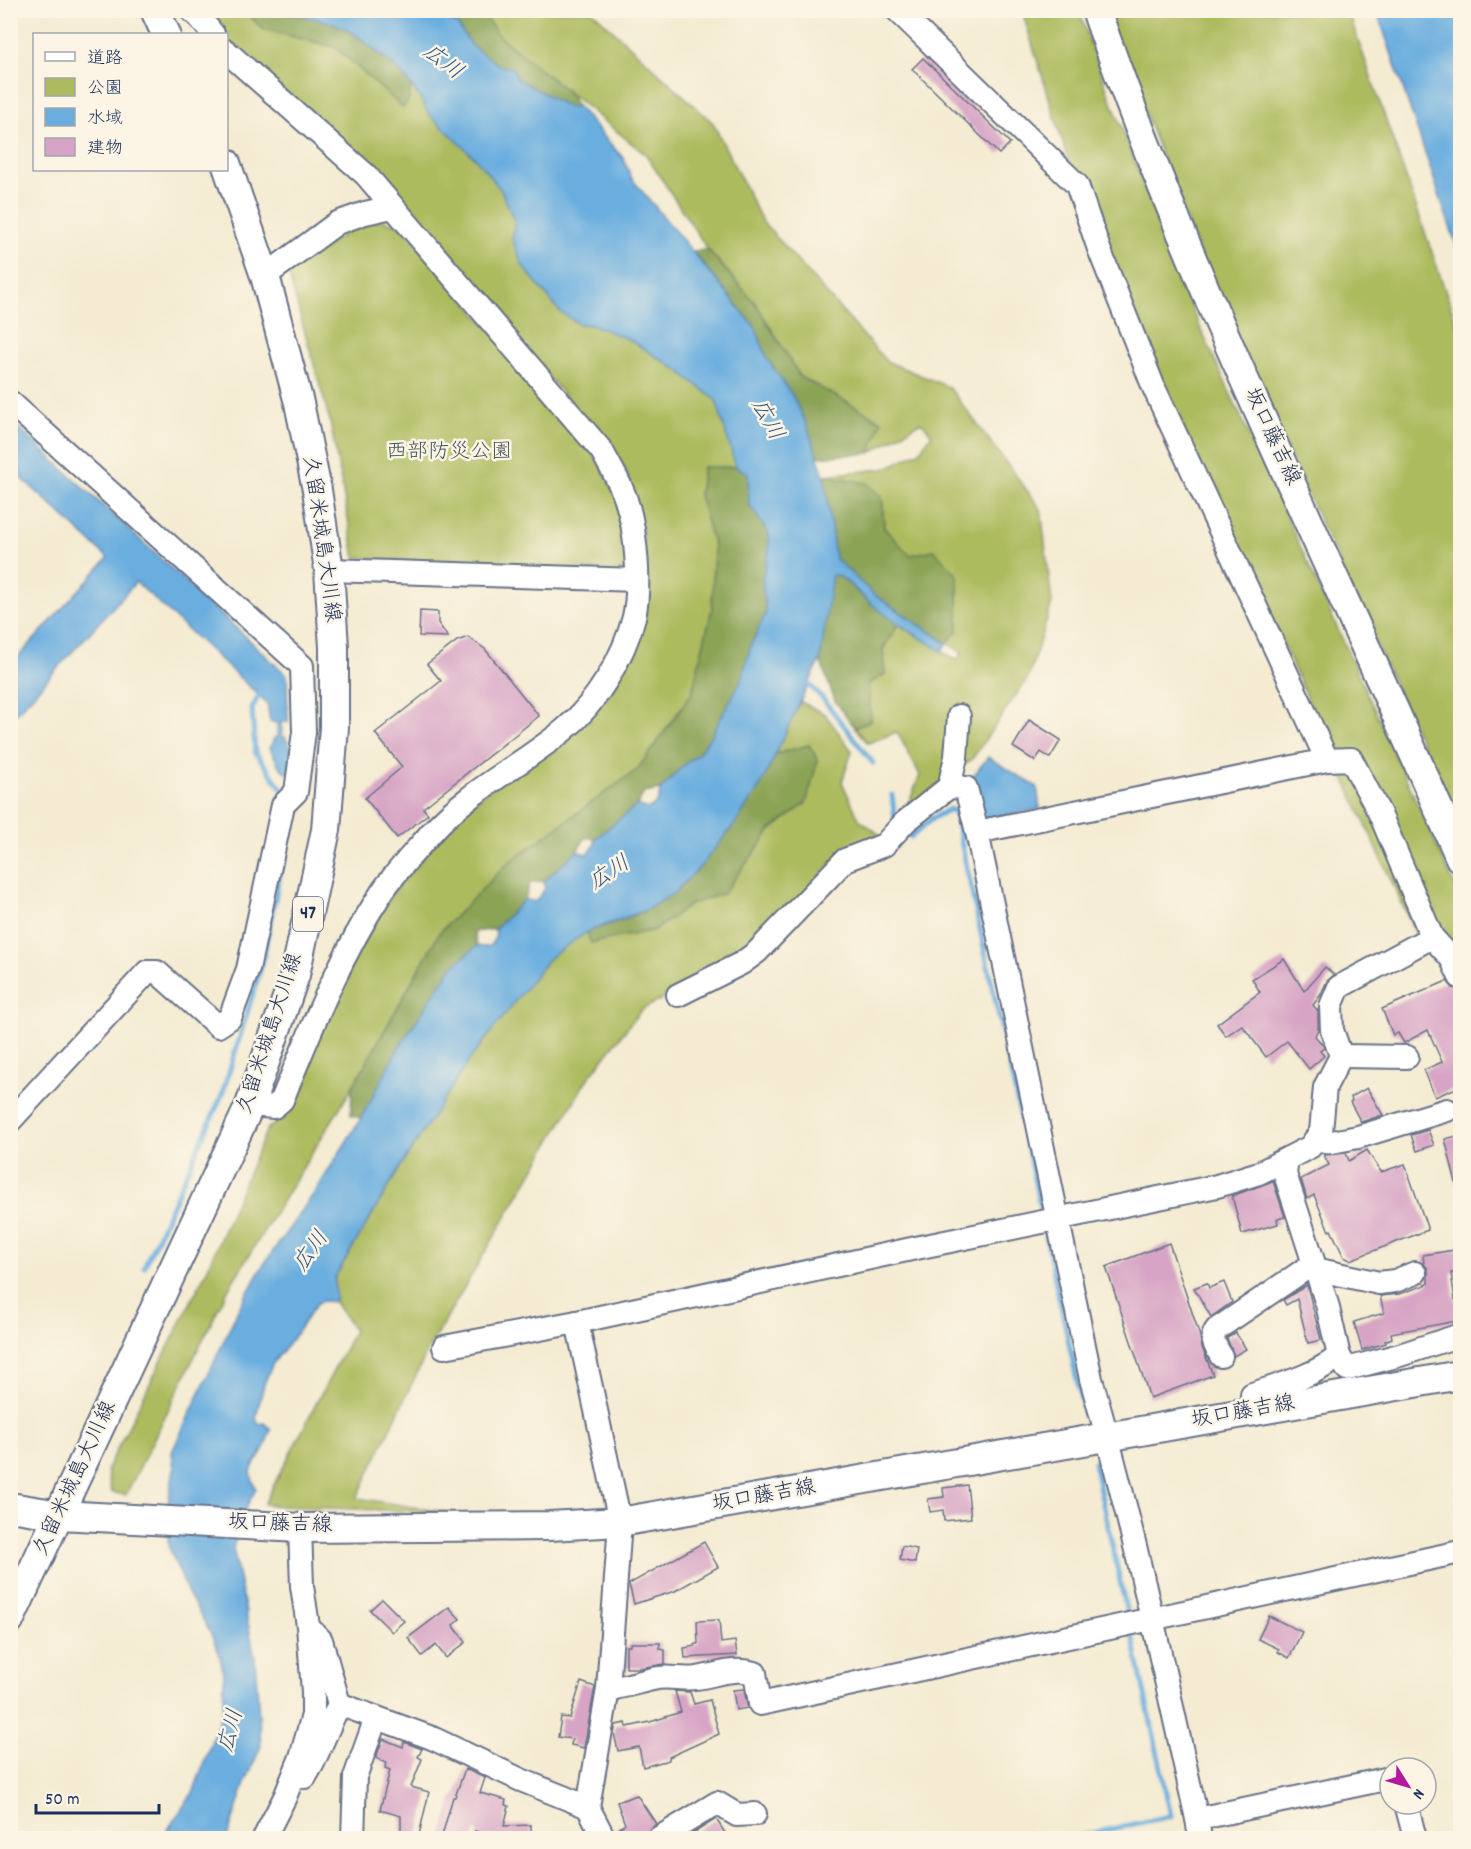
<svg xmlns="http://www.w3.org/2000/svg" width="1471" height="1849" viewBox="0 0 1471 1849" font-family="Dekko,'Klee One',sans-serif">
<rect width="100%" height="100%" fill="#fcf5e5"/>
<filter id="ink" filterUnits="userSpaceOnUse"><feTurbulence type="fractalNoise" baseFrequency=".0167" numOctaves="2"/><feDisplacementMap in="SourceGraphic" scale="12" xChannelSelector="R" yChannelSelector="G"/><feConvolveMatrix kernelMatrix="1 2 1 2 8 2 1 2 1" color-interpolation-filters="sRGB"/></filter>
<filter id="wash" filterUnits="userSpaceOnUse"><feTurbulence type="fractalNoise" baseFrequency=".008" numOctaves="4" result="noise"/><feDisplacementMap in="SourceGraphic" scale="24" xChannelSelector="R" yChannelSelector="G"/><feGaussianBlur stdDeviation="1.35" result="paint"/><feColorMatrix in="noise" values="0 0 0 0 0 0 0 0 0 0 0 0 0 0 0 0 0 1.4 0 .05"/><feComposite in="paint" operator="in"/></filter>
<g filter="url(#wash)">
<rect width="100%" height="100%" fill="#f4ebd2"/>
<g fill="#adbb5e" stroke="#64755e" stroke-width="1.5">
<polygon points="203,11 244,11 263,29 335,47 403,108 410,98 410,85 419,96 429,114 476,159 501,190 515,222 512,239 523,266 560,312 579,324 593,325 630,340 678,370 716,400 736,467 703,467 699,495 714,546 712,609 692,693 638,769 508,863 440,932 352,1088 227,1291 126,1495 111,1492 107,1469 206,1272 267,1129 284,1118 328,1002 392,894 457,816 612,688 643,536 625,467 377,175 227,42 226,34 221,34"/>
<polygon points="481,11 592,11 713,123 762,221 886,361 949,387 1041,509 1052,603 1028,678 972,759 907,808 920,775 897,732 868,743 855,728 871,720 868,684 885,674 883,649 898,624 956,660 963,653 947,643 958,630 934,550 910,556 884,528 882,496 866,483 824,475 884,469 919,452 932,434 921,422 870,453 882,421 800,377 756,304 708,250 646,155 499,36"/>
<polygon points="1022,11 1079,11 1107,90 1194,314 1460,897 1460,967 1416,934 1166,391 1072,172"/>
<polygon points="1106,11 1348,11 1460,333 1460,828 1207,274"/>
<polygon points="382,220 401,226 589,445 621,505 630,566 623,571 502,568 355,557 330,421 288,272 359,224"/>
<polygon points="799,701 825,714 852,751 842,782 859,819 879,834 843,851 749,953 641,1010 586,1081 431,1344 357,1498 451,1513 279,1506 264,1504 354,1331 335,1302 335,1277 402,1164 470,1059 549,958 587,932 591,943 655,930 691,904 724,893 771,830 806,803 809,745 776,754"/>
</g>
<g fill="#8aa355" stroke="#52695a" stroke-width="1.5">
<polygon points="267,10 311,17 333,23 352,32 399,70 410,85 410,98 403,108 335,47 263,29 244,11"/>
<polygon points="437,11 481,11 499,36 569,93 577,106 570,108 517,79 472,46 457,24"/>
<polygon points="708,250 756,304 800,377 882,421 870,453 816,457 806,423 792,395 768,360 755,327 693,251"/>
<polygon points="703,467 736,467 748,473 749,504 769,534 769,552 762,578 766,613 751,645 741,681 712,734 699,753 683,766 660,790 644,793 637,805 595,839 586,837 577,851 544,881 530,883 525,899 495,929 474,932 477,946 452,967 400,1046 361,1118 351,1115 352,1088 440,932 508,863 638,769 692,693 712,609 714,546 699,495"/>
<polygon points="824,475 866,483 882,496 884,528 910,555 934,550 958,576 958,630 947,643 873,594 835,558"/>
<polygon points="831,575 837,575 844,580 866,600 898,624 883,649 885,674 868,684 871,720 855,728 835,701 820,660"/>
<path d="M809,745L818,760L806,803L771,830L724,893L691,904L655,930L591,943L587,932C605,925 631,919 647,908C705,871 746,815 776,754Z"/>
</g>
<g fill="#6aaedf" stroke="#426e9e" stroke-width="1.5">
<path d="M267,11H437L457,24L472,46L500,66L513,68L517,79L570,108L577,106L623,158L632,179L755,327L768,360L792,395L806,423L824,475L835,558L873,594L947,643L942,651C913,633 883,616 858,592C850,586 842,574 832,575L820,660L761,785L734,825L700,867L673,894L646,910L587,932L549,958L470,1059L402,1164L335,1277V1302L323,1301L317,1303L293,1338L273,1363L264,1384L256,1417L258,1424L264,1423L271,1429C269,1435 267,1442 264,1448C255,1468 245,1465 256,1489L246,1508L233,1548L255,1658L261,1746L244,1786L227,1838H162L194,1791L223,1709L224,1675L219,1653L211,1634L188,1593L168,1545V1503L174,1469L172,1452L239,1308L262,1267L317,1189L361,1118L400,1046L452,967L477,946L483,947L490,946L496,936L495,929L525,899L535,902L545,889L544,881L577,851L586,854C592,851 595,846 595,839L637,805L648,809L654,806L659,798L660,790L683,766L699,753L712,734L741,681L751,645L766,613L762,578L769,552V534L749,504L748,473L736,467L716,400L678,370L630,340L593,325L579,324L560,312L523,266L512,239L515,222L501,190L476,159L429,114L419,96L399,70L352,32L333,23L287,12Z"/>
<polygon points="1377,11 1460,11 1460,256"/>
<polygon points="11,421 287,675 288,722 281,722 282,737 285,737 291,748 291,771 286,773 279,766 270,748 274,738 277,737 277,723 270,722 267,703 136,582 11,719 10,666 108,558 11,468"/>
<polygon points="988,757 1037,787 1040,809 982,820 972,778"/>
</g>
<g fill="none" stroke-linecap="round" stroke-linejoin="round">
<g stroke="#6aaedf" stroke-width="5">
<polyline points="804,679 824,700 873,763"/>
<polyline points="259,695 252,709 255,752 282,789"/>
<polyline points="892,795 895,820 897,822"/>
<polyline points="906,831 911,837 933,818 950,809 955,813 1042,1216"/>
<polyline points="1044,1228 1085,1417"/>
<polyline points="144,1267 222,1095 262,964 283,858"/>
<polyline points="1094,1462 1128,1618"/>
<polyline points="1071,1838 1171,1816 1131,1630"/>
</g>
</g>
<g id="blocks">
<g fill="#d7a4c5">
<polygon points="923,58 1010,143 999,154 912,69"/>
<polygon points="420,611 438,612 438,623 448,637 419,636"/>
<polygon points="468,637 485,649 539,716 423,808 428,814 397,838 365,798 402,767 375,733 441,681 427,664 457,641"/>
<polygon points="1029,720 1061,740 1050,758 1041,752 1035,761 1013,747"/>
<polygon points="1284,959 1304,991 1325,967 1334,975 1327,981 1320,996 1313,1005 1318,1011 1318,1029 1315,1036 1323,1045 1324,1048 1320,1051 1324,1056 1309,1069 1287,1041 1266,1057 1242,1025 1226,1036 1217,1024 1260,992 1252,979"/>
<polygon points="1447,981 1453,988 1461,990 1461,1086 1435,1097 1424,1070 1442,1062 1428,1030 1404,1043 1398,1033 1393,1035 1382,1009"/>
<polygon points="1367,1088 1383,1115 1361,1122 1350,1102 1352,1101 1351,1097"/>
<polygon points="1428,1130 1434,1145 1417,1151 1411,1135"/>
<polygon points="1461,1135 1461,1183 1456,1183 1445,1139"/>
<polygon points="1367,1150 1381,1172 1405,1164 1428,1230 1350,1260 1344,1257 1331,1230 1329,1231 1314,1195 1307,1199 1301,1179 1329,1165 1324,1155 1346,1153 1349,1161"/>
<polygon points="1273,1181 1285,1217 1277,1219 1278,1224 1242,1234 1232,1196"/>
<polygon points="1169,1243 1200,1336 1202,1347 1213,1375 1150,1398 1106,1267"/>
<polygon points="1461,1249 1461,1272 1451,1273 1455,1300 1461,1299 1461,1316 1456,1317 1457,1321 1391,1333 1392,1338 1385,1341 1386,1343 1362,1350 1354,1322 1384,1313 1380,1296 1400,1294 1428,1284 1428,1269 1424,1264 1423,1255"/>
<polygon points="1224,1282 1232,1302 1211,1317 1194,1288 1207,1283 1209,1288"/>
<polygon points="1307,1285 1321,1340 1308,1343 1297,1299 1286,1305 1283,1300"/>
<polygon points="1236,1333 1246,1349 1234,1356 1227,1338"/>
<polygon points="967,1485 971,1518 944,1521 943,1510 930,1512 928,1499 944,1497 943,1488"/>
<polygon points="704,1542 718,1567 675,1591 634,1604 629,1584"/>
<polygon points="902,1546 917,1549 915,1563 900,1560"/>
<polygon points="382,1599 404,1621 392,1632 370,1610"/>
<polygon points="449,1607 460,1619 453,1625 466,1642 446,1658 436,1645 422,1656 408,1638"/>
<polygon points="1269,1616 1302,1632 1289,1658 1278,1652 1279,1649 1258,1639"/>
<polygon points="719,1620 721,1643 735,1641 737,1655 685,1658 684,1648 695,1646 695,1644 698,1644 697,1621"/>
<polygon points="630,1643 660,1643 660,1649 665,1650 665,1664 639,1668 626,1668 626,1646 630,1646"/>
<polygon points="581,1682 595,1687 584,1748 571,1745 572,1739 558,1737 561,1717 570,1718"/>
<polygon points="744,1689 748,1708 736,1710 733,1690"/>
<polygon points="675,1691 690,1692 694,1704 710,1700 719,1734 669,1757 669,1760 643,1767 639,1747 618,1751 614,1733 616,1725 626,1723 627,1727 650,1722 681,1712"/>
<polygon points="383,1739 403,1747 404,1742 422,1749 418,1757 422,1759 411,1787 429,1792 418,1839 401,1839 401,1816 380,1810 390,1770 385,1768 387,1763 376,1758"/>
<polygon points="465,1769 485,1778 480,1793 506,1800 505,1805 509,1806 504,1826 531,1825 531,1839 478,1839 478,1832 475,1831 473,1839 441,1839 453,1797 455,1797"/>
<polygon points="637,1795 656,1824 640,1839 625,1839 619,1828 625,1824 617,1802"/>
<polygon points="716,1819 729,1839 684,1839"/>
</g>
</g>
</g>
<g filter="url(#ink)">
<use href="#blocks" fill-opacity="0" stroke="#677187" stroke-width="1.5"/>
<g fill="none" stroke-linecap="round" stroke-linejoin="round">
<defs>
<g id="minor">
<polyline points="191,10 199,17 213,34"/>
<path d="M897,10L1077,185L1099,249L1154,388L1327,760L977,832L1091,1379C1133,1524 1164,1672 1197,1819L1200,1838"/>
<path d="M226,51L366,175L602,451C610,467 621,483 626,500C636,529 641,587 634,617C624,657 596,704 564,730C523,764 465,793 431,833C415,852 396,871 382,892C340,956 311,1029 282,1100L274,1107L250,1105"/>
<polyline points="265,276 337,223 365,213 392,207"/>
<polyline points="10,402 302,666 304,732 296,792 283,805 248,969 230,1018 218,1026 157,972 147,972 10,1121"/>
<polyline points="329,570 637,580"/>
<polyline points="1327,760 1351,759 1380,814 1432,937 1451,958 1460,977"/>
<polyline points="949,787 966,788 977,832"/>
<polyline points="678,995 742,963 757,952 845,860 884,845 905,822 949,787 956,757 959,716"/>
<polyline points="1341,1056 1407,1057"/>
<polyline points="1315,1140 1332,1142 1358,1137 1447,1110"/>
<polyline points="1287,1159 1285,1174 1327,1304 1339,1356 1347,1369 1400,1355 1460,1335"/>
<polyline points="444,1347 577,1322"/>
<path d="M1221,1356C1216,1347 1209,1338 1217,1329L1304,1270L1310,1268L1379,1283L1395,1281L1415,1273"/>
<path d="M1254,1410L1252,1394C1283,1384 1314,1376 1339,1356"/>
<path d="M608,1689C625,1687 641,1681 658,1678C670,1676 683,1680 696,1678C717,1675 733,1667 755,1673L760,1704L1460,1552"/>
<polyline points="339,1704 432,1738 521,1780 588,1807"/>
<polyline points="305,1777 313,1763 339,1704 321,1640 313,1632"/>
<polyline points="1406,1804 1415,1838"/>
<polyline points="1197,1819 1390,1778"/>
<polyline points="264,1838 285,1797 301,1757 313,1715 313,1692 308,1626 302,1586 300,1528"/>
<polyline points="353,1838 355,1777 376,1718"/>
<polyline points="604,1838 588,1807 608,1689 620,1522 577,1322 916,1248 1217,1186 1259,1173 1310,1147 1321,1132 1325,1087 1341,1056 1332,1030 1331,1006 1339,987 1432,937"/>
<polyline points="659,1838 717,1803 737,1815 755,1814"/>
</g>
<g id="major">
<polyline points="155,10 166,34"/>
<path d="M1096,10C1197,301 1338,576 1460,858"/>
<polyline points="10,1507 60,1515 300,1528 549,1526 620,1522 1460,1375"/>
<polyline points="10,1619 250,1105 295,975 326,830 334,727 334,647 329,570 317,490 299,403 265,276 226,163"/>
</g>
</defs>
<use href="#minor" stroke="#677187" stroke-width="26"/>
<use href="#major" stroke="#677187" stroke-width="32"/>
<use href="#minor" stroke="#fff" stroke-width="22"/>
<use href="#major" stroke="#fff" stroke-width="28"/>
</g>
</g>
<g text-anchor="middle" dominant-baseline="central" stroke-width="5" stroke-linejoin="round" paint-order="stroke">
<rect fill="#fcf5e5" stroke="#5e6a86" stroke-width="1.5" x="293" y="897" width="30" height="34" rx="4.5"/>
<g font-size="20" font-weight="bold" fill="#1b2f5e">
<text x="308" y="914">47</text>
</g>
<g font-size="21" fill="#1b2f5e" stroke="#fcf5e5">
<text transform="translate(1271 437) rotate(65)">坂口藤吉線</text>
<text transform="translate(320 539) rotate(82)">久留米城島大川線</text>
<text transform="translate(271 1034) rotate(-72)">久留米城島大川線</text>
<text transform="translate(1243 1413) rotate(-10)">坂口藤吉線</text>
<text transform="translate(76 1479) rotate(-65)">久留米城島大川線</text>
<text transform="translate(764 1497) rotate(-10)">坂口藤吉線</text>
<text transform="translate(280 1525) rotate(2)">坂口藤吉線</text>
</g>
<g font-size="21" fill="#47595e" stroke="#fcf5e5">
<text x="449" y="453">西部防災公園</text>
</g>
<g font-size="22" font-style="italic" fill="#335585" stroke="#fcf5e5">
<text transform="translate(442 63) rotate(37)">広川</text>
<text transform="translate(766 420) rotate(61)">広川</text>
<text transform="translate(610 874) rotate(-33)">広川</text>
<text transform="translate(312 1252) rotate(-55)">広川</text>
<text transform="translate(232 1731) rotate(-75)">広川</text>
</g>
</g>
<rect width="1471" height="1849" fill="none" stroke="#fcf5e5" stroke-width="36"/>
<rect x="33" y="33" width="195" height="138" fill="#fcf5e5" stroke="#a2a6af" stroke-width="1.5"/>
<rect x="45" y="52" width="30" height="9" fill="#ffffff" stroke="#a2a6af" stroke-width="1.5"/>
<text x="87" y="63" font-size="18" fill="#1b2f5e">道路</text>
<rect x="45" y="78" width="30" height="18" fill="#adbb5e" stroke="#a2a6af" stroke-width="1.5"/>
<text x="87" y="93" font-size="18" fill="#1b2f5e">公園</text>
<rect x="45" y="108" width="30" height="18" fill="#6aaedf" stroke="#a2a6af" stroke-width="1.5"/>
<text x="87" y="123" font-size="18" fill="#1b2f5e">水域</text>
<rect x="45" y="138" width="30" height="18" fill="#d7a4c5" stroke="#a2a6af" stroke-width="1.5"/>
<text x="87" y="153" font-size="18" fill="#1b2f5e">建物</text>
<g transform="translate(1408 1786) rotate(127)"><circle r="28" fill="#fcf5e5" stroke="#a2a6af" stroke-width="1.5"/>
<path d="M0-4.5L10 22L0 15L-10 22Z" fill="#b5179e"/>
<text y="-9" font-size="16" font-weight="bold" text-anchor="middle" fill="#1b2f5e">N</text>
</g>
<path d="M36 1804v9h123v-9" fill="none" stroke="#1b2f5e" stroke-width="3"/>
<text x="45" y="1804" font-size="18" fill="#1b2f5e" stroke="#fcf5e5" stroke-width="4.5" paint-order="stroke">50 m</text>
</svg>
